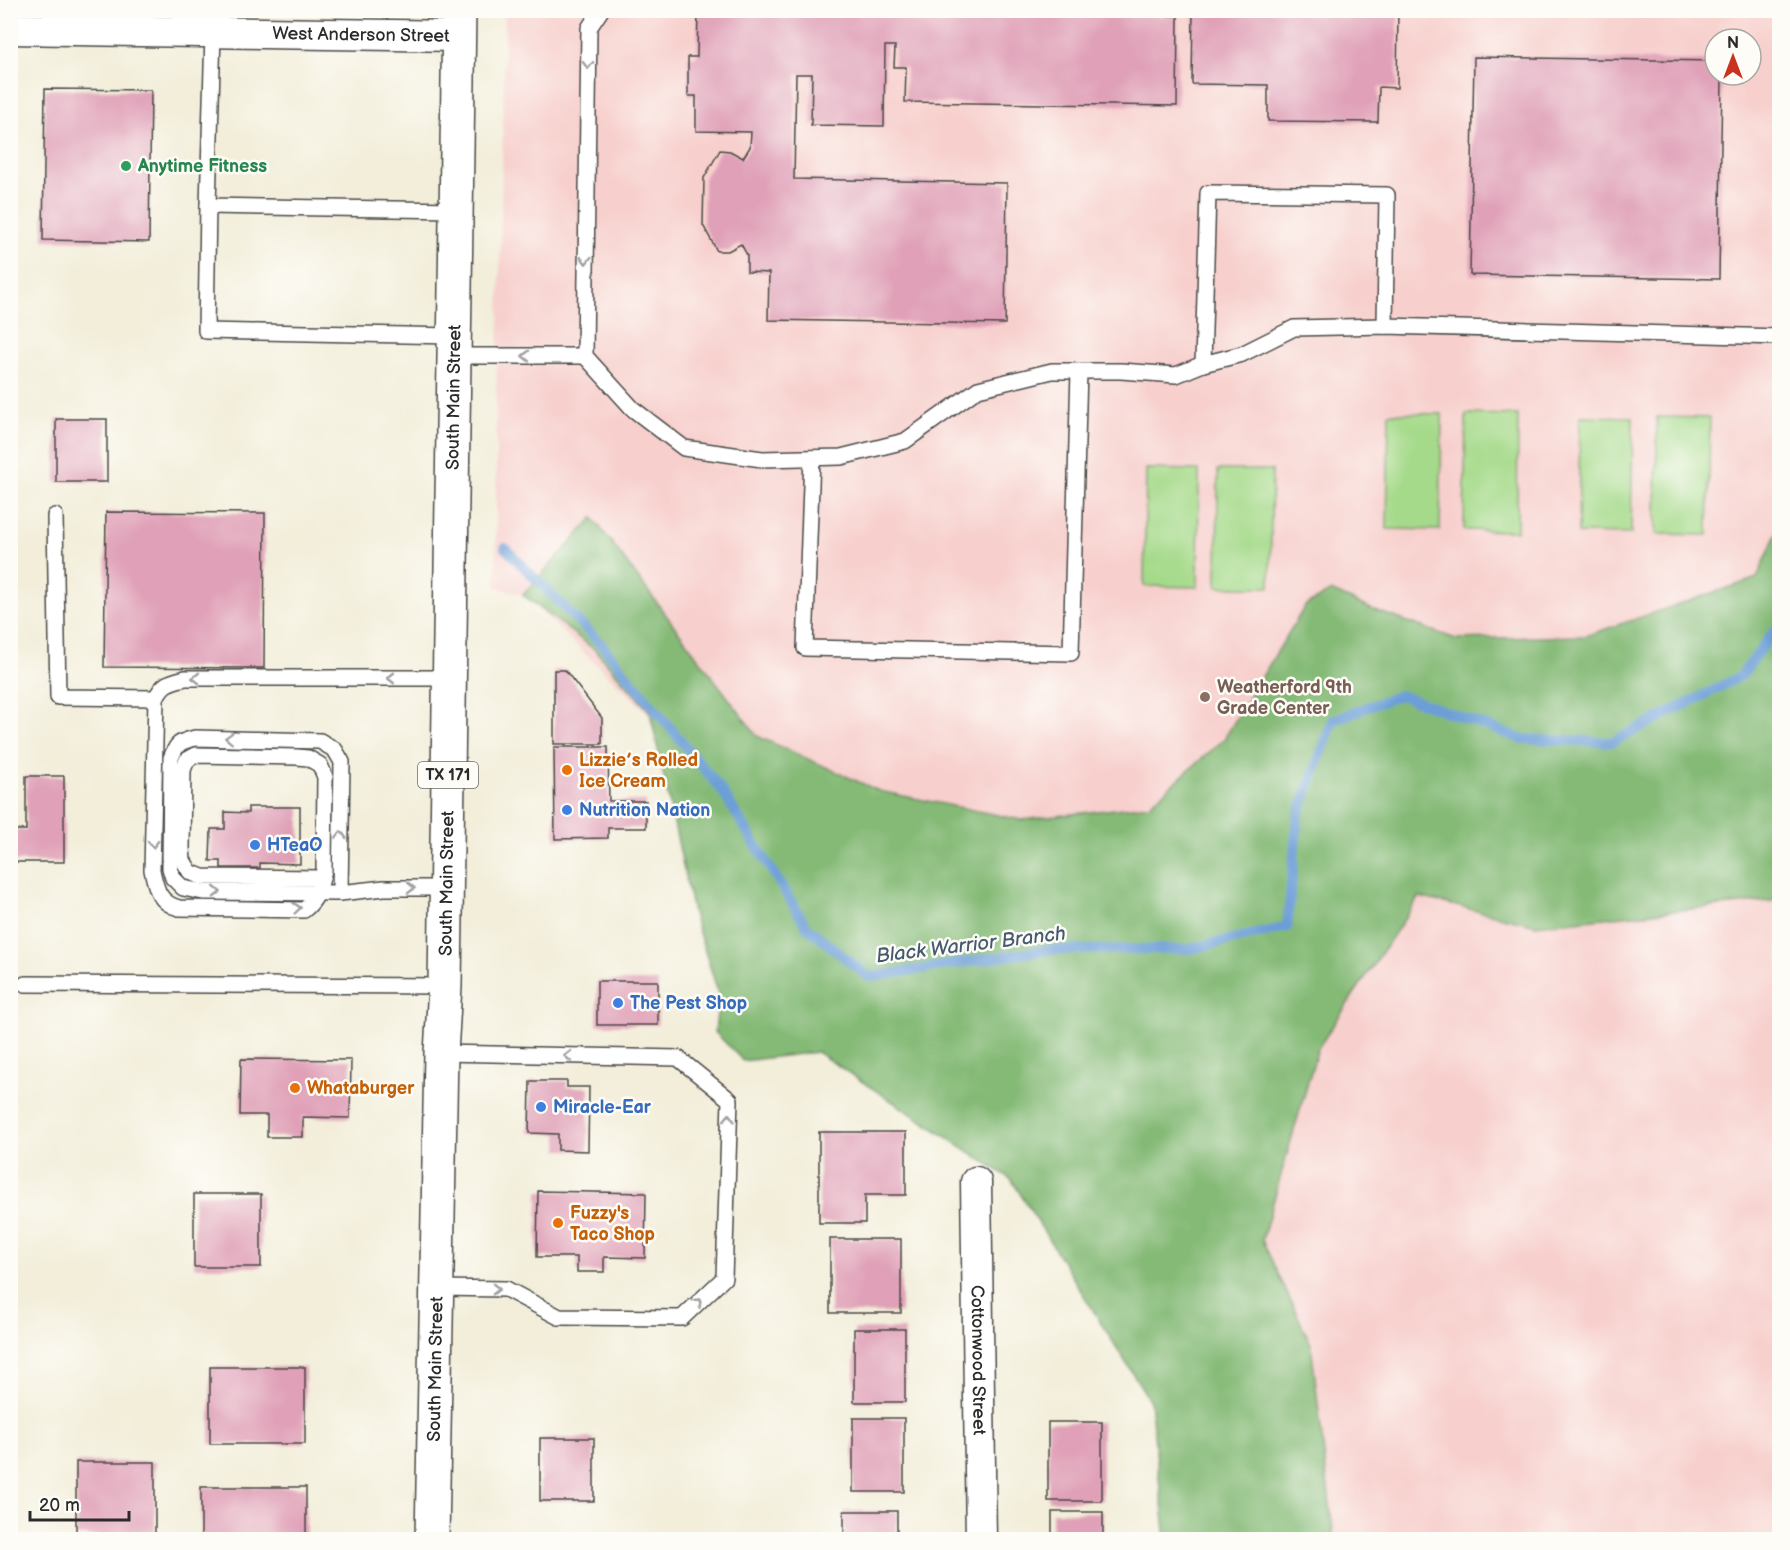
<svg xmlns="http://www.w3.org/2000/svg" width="1790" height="1550" viewBox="0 0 1790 1550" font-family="'Balsamiq Sans',sans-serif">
<rect width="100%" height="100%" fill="#fdfcf7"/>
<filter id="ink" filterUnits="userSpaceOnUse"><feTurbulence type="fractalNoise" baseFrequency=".0167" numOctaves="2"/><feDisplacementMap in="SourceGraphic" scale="12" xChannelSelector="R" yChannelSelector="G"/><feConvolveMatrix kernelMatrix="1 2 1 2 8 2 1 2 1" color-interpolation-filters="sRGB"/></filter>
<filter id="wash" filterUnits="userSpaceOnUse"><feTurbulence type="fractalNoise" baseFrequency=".008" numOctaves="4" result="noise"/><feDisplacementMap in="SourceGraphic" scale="24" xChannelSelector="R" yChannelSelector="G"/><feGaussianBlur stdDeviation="1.35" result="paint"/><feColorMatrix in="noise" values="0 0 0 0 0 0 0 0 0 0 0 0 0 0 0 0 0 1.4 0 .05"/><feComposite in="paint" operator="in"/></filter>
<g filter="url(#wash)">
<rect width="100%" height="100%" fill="#f3eeda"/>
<g fill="#f7d0cd" fill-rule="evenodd">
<polygon points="193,11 402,10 402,11 392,14"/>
<path d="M505,11H1779V1539H1257L1254,1238L738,798L523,595L496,587V390L499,325ZM1715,39H1751V75H1715Z"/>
</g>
<g fill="#a5da8a" stroke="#68825a" stroke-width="1.5">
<polygon points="1389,413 1442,414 1440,530 1387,529"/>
<polygon points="1466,414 1518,415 1517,531 1464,530"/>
<polygon points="1580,416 1633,417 1631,534 1578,533"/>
<polygon points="1657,417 1710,418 1708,535 1656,534"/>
<polygon points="1146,469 1199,470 1198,587 1144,586"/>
<polygon points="1218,470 1272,470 1270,587 1217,587"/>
</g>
<polygon fill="#84ba76" stroke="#587250" stroke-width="1.5" points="593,518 757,736 879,791 1022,820 1149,805 1224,739 1305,606 1331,591 1371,609 1456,639 1585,636 1757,578 1779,527 1779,900 1536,925 1419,897 1318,1048 1262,1240 1311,1344 1334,1539 1166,1539 1150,1401 1011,1179 817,1052 743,1061 715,1032 719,995 694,917 650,712 595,650 523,595"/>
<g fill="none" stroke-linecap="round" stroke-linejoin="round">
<g stroke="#6c9ed7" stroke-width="10">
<polyline points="10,384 11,385"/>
<polyline points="505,548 602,645 720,788 807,927 869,977 1046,950 1189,949 1287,927 1298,816 1333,720 1400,695 1522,739 1612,742 1741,676 1780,623"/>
</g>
</g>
<g id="blocks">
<g fill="#e0a1b8">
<polygon points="698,10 962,10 962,12 1178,16 1177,106 905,102 906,67 894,67 895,46 885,46 884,126 811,125 812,74 796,74 794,179 1007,183 1005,324 768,320 769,273 747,272 747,255 741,244 728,251 717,251 703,225 704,178 720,150 730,151 743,158 750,147 751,132 696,131 696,96 688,96 688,57 697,57"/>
<polygon points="1193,10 1398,10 1397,88 1379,87 1378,122 1268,121 1268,85 1192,84"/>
<polygon points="1474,57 1715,61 1715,75 1722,75 1719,279 1470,275"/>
<polygon points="45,89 151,90 149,242 43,240"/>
<rect x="56" y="419" width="51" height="63"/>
<polygon points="106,512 265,513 264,668 104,667"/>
<polygon points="554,670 565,670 602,718 602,744 554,744"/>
<polygon points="554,747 608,747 609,801 646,801 646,828 608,828 608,838 555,839"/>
<polygon points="26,776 64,776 64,862 10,862 10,830 26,830"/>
<polygon points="248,807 300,807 300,864 260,863 260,868 221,868 221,861 210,861 211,829 225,829 225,812 248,813"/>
<rect x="597" y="981" width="61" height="44"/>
<polygon points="241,1059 351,1060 350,1118 303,1117 303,1137 267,1137 267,1115 240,1115"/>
<polygon points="530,1081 567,1081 567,1087 589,1087 588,1151 558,1150 558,1134 529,1133"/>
<polygon points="819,1132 906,1132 906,1195 865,1195 865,1223 819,1223"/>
<polygon points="538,1191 646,1193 645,1258 604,1257 604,1272 577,1272 577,1257 537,1257"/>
<rect x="194" y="1194" width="67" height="73"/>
<rect x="830" y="1239" width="71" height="74"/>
<rect x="854" y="1329" width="51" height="73"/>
<rect x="210" y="1367" width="95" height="77"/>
<rect x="853" y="1418" width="51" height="74"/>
<rect x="1048" y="1422" width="54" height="79"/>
<rect x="540" y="1438" width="54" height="63"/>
<rect x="76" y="1462" width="79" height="74"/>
<rect x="201" y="1487" width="105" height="53"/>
<rect x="844" y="1511" width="53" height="29"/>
<rect x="1052" y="1512" width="51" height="28"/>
</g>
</g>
</g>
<g filter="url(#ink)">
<use href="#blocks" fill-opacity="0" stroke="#494845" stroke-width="1.5"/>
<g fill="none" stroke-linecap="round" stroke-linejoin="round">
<defs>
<g id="service">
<polyline points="601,10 589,28 585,356 633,409 684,448 762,459 841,457 905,441 978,389 1052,371 1121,371 1176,375 1203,364 1242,354 1294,328 1385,326 1780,337"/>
<polyline points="213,33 208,206 457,210"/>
<polyline points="208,206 206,331 453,336"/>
<polyline points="453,356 585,356"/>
<polyline points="1203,364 1208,193 1387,195 1385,326"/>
<polyline points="812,458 805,648 1071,653 1079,371"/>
<polyline points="55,516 58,697 156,698"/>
<path d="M322,878L202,877L190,872L183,860L182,849L183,770L187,760L196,755L297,757L308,758L320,765L325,777L324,870C320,886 318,899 304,910L179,908C159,903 156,889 152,870L156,698C163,683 169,682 185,678H450"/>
<path d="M340,893L342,762L335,750L320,741L195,738C179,742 177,743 171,758L170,868L173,878L183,888L203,892L340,893L384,888H446"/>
<polyline points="25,984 445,986"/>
<polyline points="437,1288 506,1289 559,1317 682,1318 724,1278 730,1100 678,1058 441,1053"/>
</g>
<g id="minor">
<path id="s1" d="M10,29L458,36"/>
<path id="s2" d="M976,1182L981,1540"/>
</g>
<g id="primary">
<path id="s3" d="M432,1540L441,1053L445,986L459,10"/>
</g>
</defs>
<use href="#service" stroke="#494845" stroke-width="18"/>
<use href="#minor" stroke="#494845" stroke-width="33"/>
<use href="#primary" stroke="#494845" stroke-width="36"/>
<use href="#service" stroke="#fff" stroke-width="15"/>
<use href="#minor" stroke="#fff" stroke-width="30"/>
<use href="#primary" stroke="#fff" stroke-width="33"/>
</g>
<defs><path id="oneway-chevron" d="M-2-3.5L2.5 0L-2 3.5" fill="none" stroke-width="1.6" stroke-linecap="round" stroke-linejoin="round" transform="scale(1.5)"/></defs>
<g stroke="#a0a0a0">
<use href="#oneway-chevron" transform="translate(588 65) rotate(91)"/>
<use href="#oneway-chevron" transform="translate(586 260) rotate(91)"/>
<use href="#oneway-chevron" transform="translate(526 356) rotate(180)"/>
<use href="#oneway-chevron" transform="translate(196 678) rotate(180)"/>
<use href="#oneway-chevron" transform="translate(391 678) rotate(180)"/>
<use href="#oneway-chevron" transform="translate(229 738) rotate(-178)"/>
<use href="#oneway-chevron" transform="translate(341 835) rotate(-89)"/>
<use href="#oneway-chevron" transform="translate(153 844) rotate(91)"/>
<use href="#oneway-chevron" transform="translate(411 888) rotate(1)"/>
<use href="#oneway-chevron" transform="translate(217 892) rotate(1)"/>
<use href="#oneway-chevron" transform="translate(297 908) rotate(-6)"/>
<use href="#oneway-chevron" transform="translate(568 1056) rotate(-179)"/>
<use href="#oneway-chevron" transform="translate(729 1118) rotate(-88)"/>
<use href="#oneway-chevron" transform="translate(496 1289) rotate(1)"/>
<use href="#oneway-chevron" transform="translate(698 1302) rotate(-44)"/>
</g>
</g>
<circle fill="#2e9e5b" stroke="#fdfcf7" stroke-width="2" cx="126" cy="166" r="6"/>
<circle fill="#8d6e63" stroke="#fdfcf7" stroke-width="2" cx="1205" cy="697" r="6"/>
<g fill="#e8710a" stroke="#fdfcf7" stroke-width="2">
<circle cx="567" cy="770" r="6"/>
<circle cx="295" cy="1088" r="6"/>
<circle cx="558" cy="1223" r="6"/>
</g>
<g fill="#3f7fe0" stroke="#fdfcf7" stroke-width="2">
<circle cx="567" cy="810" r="6"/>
<circle cx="255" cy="845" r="6"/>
<circle cx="618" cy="1003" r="6"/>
<circle cx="541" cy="1107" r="6"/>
</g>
<g text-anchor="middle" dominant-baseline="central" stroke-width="5" stroke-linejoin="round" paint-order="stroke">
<rect fill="#fdfcf7" stroke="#6a6a68" stroke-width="1.5" x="418" y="762" width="60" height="26" rx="4.5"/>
<g font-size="16" font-weight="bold" fill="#2b2b2b">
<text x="448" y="775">TX 171</text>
</g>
<g font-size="18" fill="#2b2b2b" stroke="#fdfcf7">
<text stroke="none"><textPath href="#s1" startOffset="351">West Anderson Street</textPath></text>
<text stroke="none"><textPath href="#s3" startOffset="1143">South Main Street</textPath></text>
<text stroke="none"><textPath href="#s3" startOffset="657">South Main Street</textPath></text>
<text stroke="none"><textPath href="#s2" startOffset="178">Cottonwood Street</textPath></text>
<text stroke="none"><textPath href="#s3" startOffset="171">South Main Street</textPath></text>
</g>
<g font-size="18" font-weight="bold" fill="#27864d" stroke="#fdfcf7" text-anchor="start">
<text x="138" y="166">Anytime Fitness</text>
</g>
<g font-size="18" font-weight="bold" fill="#785e54" stroke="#fdfcf7" text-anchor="start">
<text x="1217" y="687">Weatherford 9th<tspan x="1217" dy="21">Grade Center</tspan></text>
</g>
<g font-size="18" font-weight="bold" fill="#c56008" stroke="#fdfcf7" text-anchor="start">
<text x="579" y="760">Lizzie’s Rolled<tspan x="579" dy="21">Ice Cream</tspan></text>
<text x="307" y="1088">Whataburger</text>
<text x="570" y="1213">Fuzzy's<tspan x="570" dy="21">Taco Shop</tspan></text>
</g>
<g font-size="18" font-weight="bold" fill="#366cbe" stroke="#fdfcf7" text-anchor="start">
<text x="579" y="810">Nutrition Nation</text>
<text x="267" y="845">HTeaO</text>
<text x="630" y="1003">The Pest Shop</text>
<text x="553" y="1107">Miracle-Ear</text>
</g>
<g font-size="20" font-style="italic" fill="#455970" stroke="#fdfcf7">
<text transform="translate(971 945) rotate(-7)">Black Warrior Branch</text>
</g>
</g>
<rect width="1790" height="1550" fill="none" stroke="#fdfcf7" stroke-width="36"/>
<g transform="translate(1733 57)"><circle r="28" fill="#fdfcf7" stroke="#a9a8a5" stroke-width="1.5"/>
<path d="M0-4.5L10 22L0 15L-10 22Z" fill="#c8321e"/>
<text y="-9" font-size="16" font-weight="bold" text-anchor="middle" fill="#2b2b2b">N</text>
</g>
<path d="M30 1511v9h99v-9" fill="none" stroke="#2b2b2b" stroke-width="3"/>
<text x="39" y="1511" font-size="18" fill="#2b2b2b" stroke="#fdfcf7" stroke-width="4.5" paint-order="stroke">20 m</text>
</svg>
